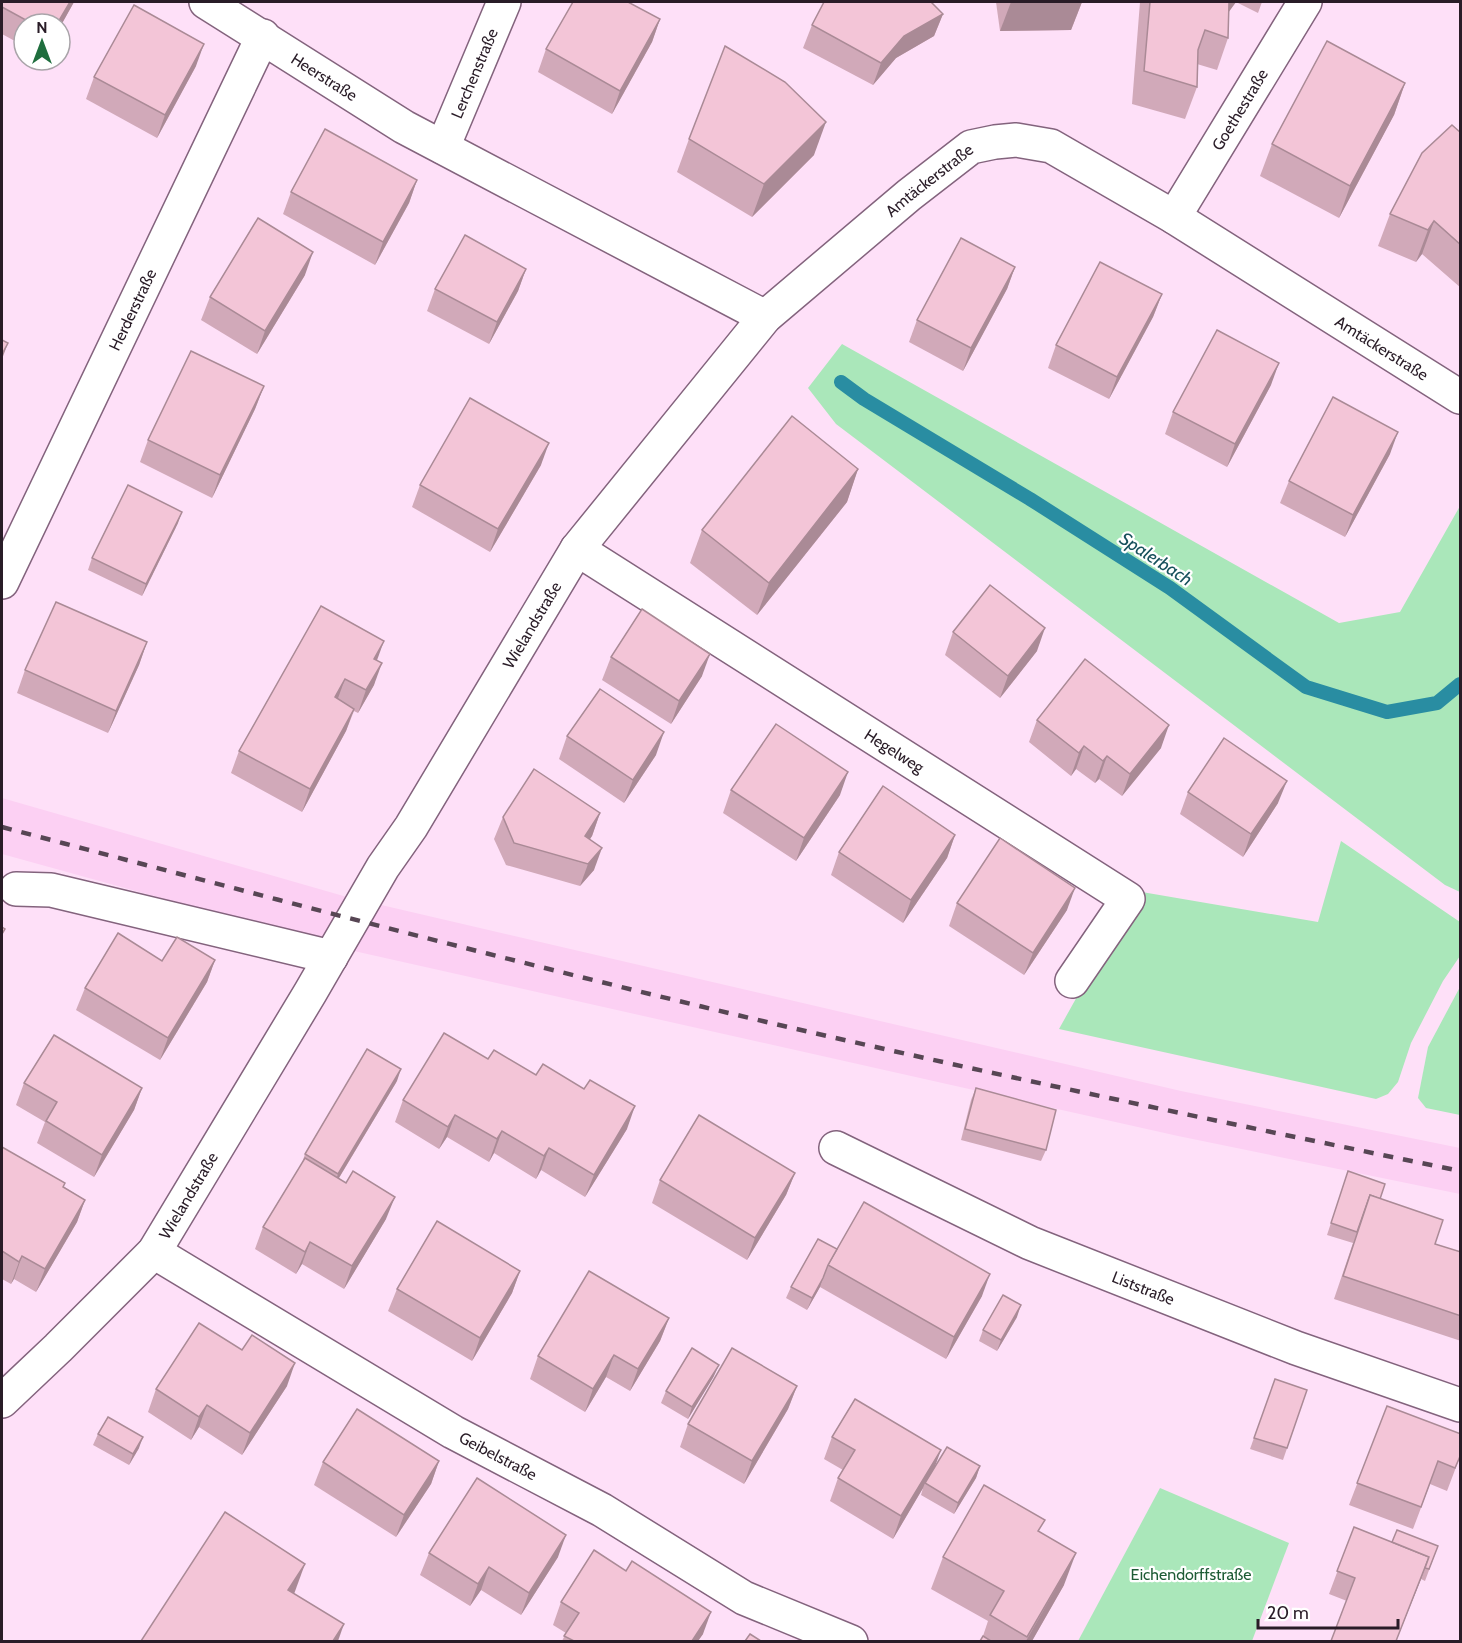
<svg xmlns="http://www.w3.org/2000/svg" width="1462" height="1643" viewBox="0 0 1462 1643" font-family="Cabin,sans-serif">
<rect width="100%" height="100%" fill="#fee0f8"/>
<polygon fill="#fcd0f3" points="2,798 347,897 1181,1091 1460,1148 1460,1194 1178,1136 345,949 2,854"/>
<g fill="#aae7ba">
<polygon points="842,344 1339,623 1400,612 1460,506 1460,892 1445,885 836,424 808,388"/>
<polygon points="1341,841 1460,922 1460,956 1443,981 1411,1043 1398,1082 1388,1094 1376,1099 1059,1029 1136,891 1318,922"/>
<polygon points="1460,987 1460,1115 1426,1108 1418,1098 1428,1047"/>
<polygon points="1160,1488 1289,1543 1252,1641 1078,1641"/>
</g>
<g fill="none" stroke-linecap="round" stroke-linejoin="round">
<polyline stroke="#298da2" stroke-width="14" points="841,382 864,399 1030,499 1170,588 1306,687 1387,712 1437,703 1460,684"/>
<defs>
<g id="minor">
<path id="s1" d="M206,2L404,127L765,317"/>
<path id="s2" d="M443,147L504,2"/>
<path id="s3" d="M1174,217L1305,2"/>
<path id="s4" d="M577,549L1128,899L1072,981"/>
<path id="s5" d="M2,582L263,36"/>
<polyline points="16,889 51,890 331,957"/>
<path id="s6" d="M836,1148L1030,1243L1296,1348L1460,1405"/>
<path id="s7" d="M154,1252L453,1432L602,1510L744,1598L851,1642"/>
<path id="s8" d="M2,1401L58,1348L154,1252L310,993L383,867L411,827L577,549L765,317L909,195L971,147L995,142L1016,140L1051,146L1174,217L1460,397"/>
</g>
</defs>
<use href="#minor" stroke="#83637d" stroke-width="36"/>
<use href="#minor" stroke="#fff" stroke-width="33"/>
<path stroke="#574654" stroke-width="4.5" stroke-dasharray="10 10" stroke-linecap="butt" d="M2,827C259,895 516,963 775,1024C1003,1077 1232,1124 1460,1171"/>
</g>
<g fill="#d1a9b9">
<polygon points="2,2 74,2 60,27 60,24 24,24 24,46 2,34"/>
<polygon points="996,2 1082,2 1071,30 1000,31"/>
<polygon points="1140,2 1262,2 1258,13 1236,2 1229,11 1228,38 1217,70 1197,64 1197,87 1185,119 1132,104"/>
<polygon points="943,14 934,36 896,58 873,85 803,48 812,25"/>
<polygon points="660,19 652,42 612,114 538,72 546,49"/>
<polygon points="196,66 157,138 86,99 94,77"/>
<polygon points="1405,83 1394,115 1339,218 1260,176 1272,144"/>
<polygon points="1461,133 1461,288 1422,254 1416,262 1378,246 1390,214"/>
<polygon points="689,139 814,155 752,217 677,172"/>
<polygon points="417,180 409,203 375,265 283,214 291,192"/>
<polygon points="1015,267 1007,289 963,371 909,342 917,320"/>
<polygon points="526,269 518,291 489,344 427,311 435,289"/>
<polygon points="305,275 257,354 201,320 210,297"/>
<polygon points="1162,294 1153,317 1109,399 1048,368 1056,345"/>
<polygon points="1271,385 1227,467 1165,434 1173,412"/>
<polygon points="264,386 255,409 212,498 140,462 148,440"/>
<polygon points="1390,454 1345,537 1280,503 1289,481"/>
<polygon points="541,465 490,552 412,507 420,485"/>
<polygon points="858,469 847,502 757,615 690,563 702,530"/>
<polygon points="178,523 142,596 88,570 92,558"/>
<polygon points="321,606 377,660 374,685 358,713 354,711 346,731 302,812 231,773 239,751"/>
<polygon points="953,632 1037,651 1000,698 945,655"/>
<polygon points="147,642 139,665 108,733 17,693 25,670"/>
<polygon points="611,657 702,676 671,724 602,680"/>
<polygon points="1037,720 1161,748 1122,796 1099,779 1095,783 1076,769 1071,776 1029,742"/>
<polygon points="567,736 656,755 624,803 559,759"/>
<polygon points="731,790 840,795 796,861 723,813"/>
<polygon points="1188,792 1278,803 1243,857 1180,814"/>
<polygon points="600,813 592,836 590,839 594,870 580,886 506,865 494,839 503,817"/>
<polygon points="955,835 947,858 903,923 831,875 839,852"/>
<polygon points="957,903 1067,910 1024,975 949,926"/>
<polygon points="215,960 207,982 160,1060 76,1010 85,988 162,961"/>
<polygon points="536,1075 627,1129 585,1197 541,1170 536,1179 494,1153 489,1162 447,1137 439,1149 395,1122 403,1100"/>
<polygon points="397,1081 339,1178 386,1219 344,1289 302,1264 296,1274 255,1249 263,1227 302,1163 305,1154"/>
<polygon points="24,1083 142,1088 134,1110 94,1177 37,1143 45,1122 16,1105"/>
<polygon points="976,1088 1046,1150 1041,1161 961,1140 971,1100"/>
<polygon points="2,1147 85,1200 77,1222 36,1292 14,1279 11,1284 2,1279"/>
<polygon points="1348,1171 1435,1244 1461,1252 1461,1341 1334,1299 1355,1237 1353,1243 1327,1235"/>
<polygon points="795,1173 786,1195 747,1260 652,1203 660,1180"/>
<polygon points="837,1249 982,1296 946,1359 820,1287 807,1310 786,1298 791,1287"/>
<polygon points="520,1271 512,1293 472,1361 388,1311 397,1289"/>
<polygon points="1017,1317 997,1351 979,1341 983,1330"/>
<polygon points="669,1318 660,1341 630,1391 606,1377 585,1412 530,1379 538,1356"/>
<polygon points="714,1376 688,1419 661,1403 666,1391"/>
<polygon points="1275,1379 1307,1390 1283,1460 1250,1449"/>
<polygon points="287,1386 242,1455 199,1427 191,1440 148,1412 156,1389"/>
<polygon points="797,1386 788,1409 744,1484 680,1447 688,1424"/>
<polygon points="1387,1406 1461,1454 1447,1491 1430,1484 1413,1529 1349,1505"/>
<polygon points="98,1434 139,1448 129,1465 93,1445"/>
<polygon points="832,1437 935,1467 980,1466 976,1478 954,1514 921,1495 923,1488 893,1539 830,1501 838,1478 843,1470 824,1459"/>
<polygon points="439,1461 431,1484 396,1537 314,1485 323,1462"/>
<polygon points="1354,1527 1392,1542 1438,1546 1425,1581 1421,1579 1396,1641 1347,1601 1329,1594"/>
<polygon points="1041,1532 1064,1585 1032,1641 980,1641 983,1636 988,1621 931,1589 943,1557"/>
<polygon points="429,1553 558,1557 521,1615 481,1590 470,1606 420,1575"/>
<polygon points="561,1602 703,1634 698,1641 562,1641 566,1633 553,1625"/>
</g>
<g fill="#aa8a96">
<polygon points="70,2 74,2 60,27 60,24 57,24"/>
<polygon points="1011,2 1082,2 1071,30 1000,31"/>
<polygon points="1227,2 1236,2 1218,27"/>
<polygon points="943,14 934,36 896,58 873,85 881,63 904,36"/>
<polygon points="660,19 652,42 612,114 620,91"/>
<polygon points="204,44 196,66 157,138 165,115"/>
<polygon points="1405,83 1394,115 1339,218 1350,186"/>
<polygon points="826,122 814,155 752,217 764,184"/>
<polygon points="417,180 409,203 375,265 383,242"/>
<polygon points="1434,221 1422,254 1416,262 1428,230"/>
<polygon points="313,252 305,275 257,354 265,331"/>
<polygon points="1015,267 1007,289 963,371 971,348"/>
<polygon points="526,269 518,291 489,344 497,322"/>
<polygon points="1162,294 1153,317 1109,399 1117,377"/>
<polygon points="8,343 2,359 2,354"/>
<polygon points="1279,363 1271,385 1227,467 1235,444"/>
<polygon points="264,386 255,409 212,498 220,475"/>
<polygon points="1398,432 1390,454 1345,537 1353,515"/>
<polygon points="549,443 541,465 490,552 498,529"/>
<polygon points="858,469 847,502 757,615 769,583"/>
<polygon points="182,512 178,523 142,596 146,584"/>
<polygon points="1045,628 1037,651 1000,698 1008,676"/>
<polygon points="384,641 376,663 374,659"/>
<polygon points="147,642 139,665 108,733 116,711"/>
<polygon points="710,654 702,676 671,724 679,701"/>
<polygon points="382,663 374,685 358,713 366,690"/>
<polygon points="345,679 337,701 335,697"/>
<polygon points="354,709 346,731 302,812 310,789"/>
<polygon points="1169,725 1161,748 1122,796 1130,774"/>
<polygon points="664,732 656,755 624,803 633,780"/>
<polygon points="1084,746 1076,769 1071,776 1079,753"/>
<polygon points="1107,756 1099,779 1095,783 1103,761"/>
<polygon points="848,772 840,795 796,861 804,838"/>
<polygon points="1287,781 1278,803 1243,857 1251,834"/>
<polygon points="600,813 592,836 577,858 585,836"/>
<polygon points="955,835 947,858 903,923 911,900"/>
<polygon points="602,848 594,870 580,886 588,864"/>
<polygon points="1075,888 1067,910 1024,975 1033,953"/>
<polygon points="215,960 207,982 160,1060 168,1038"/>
<polygon points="401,1069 397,1081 334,1186 338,1174"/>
<polygon points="142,1088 134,1110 94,1177 102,1155"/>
<polygon points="635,1106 627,1129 585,1197 594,1175"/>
<polygon points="455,1115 447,1137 439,1149 448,1127"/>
<polygon points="502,1131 494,1153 489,1162 497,1139"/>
<polygon points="549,1148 541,1170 536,1179 544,1156"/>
<polygon points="795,1173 786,1195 747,1260 755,1238"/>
<polygon points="395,1197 386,1219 344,1289 352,1266"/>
<polygon points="85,1200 77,1222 36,1292 45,1269"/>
<polygon points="310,1242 302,1264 296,1274 305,1252"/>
<polygon points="22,1256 14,1279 11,1284 19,1262"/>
<polygon points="520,1271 512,1293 472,1361 480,1338"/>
<polygon points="990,1274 982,1296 946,1359 954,1337"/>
<polygon points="823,1278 820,1287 807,1310 812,1298"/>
<polygon points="1021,1305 1017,1317 997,1351 1001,1340"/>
<polygon points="669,1318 660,1341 630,1391 638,1369"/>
<polygon points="614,1355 606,1377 585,1412 593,1389"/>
<polygon points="295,1363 287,1386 242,1455 250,1433"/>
<polygon points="719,1365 714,1376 688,1419 692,1407"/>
<polygon points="797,1386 788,1409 744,1484 752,1461"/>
<polygon points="207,1405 199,1427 191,1440 199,1417"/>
<polygon points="143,1437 139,1448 129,1465 133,1454"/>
<polygon points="941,1450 933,1472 925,1483 923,1488 893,1539 901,1516"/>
<polygon points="439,1461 431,1484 396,1537 404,1515"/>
<polygon points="980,1466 976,1478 954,1514 958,1503"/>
<polygon points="566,1535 558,1557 521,1615 529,1593"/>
<polygon points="1076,1553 1064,1585 1032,1641 1026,1641"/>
<polygon points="1429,1557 1421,1579 1396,1641"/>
<polygon points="305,1564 290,1605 288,1590"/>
<polygon points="489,1567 481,1590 470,1606 478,1584"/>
<polygon points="711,1612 703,1634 698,1641 692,1641"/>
<polygon points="344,1624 338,1641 333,1641"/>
</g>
<g fill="#f3c5d7" stroke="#aa8a96" stroke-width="1.5">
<polygon points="2,2 70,2 57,24 33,24 2,7"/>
<polygon points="573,2 628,2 660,19 620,91 546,49"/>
<polygon points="824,2 931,2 943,14 904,36 881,63 812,25"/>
<polygon points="1150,2 1229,2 1228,38 1205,30 1198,50 1197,87 1144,71"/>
<polygon points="134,5 204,44 165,115 94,77"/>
<polygon points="1327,41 1405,83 1350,186 1272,144"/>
<polygon points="725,46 785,82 826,122 764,184 689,139"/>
<polygon points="1452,125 1461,133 1461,245 1434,221 1428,230 1390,214 1422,153"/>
<polygon points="325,129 417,180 383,242 291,192"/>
<polygon points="258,218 313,252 265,331 210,297"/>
<polygon points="465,235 526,269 497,322 435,289"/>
<polygon points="961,238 1015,267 971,348 917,320"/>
<polygon points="1100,262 1162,294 1117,377 1056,345"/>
<polygon points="1217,330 1279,363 1235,444 1173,412"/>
<polygon points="2,340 8,343 2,354"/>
<polygon points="191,351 264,386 220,475 148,440"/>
<polygon points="1333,397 1398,432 1353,515 1289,481"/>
<polygon points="470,398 549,443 498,529 420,485"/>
<polygon points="792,416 858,469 769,583 702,530"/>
<polygon points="128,485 182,512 146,584 92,558"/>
<polygon points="990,585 1045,628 1008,676 953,632"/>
<polygon points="56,602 147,642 116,711 25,670"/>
<polygon points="321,606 384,641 374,659 382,663 366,690 345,679 335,697 354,709 310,789 239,751"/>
<polygon points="642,609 710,654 679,701 611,657"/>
<polygon points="1085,659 1169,725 1130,774 1107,756 1103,761 1084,746 1079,753 1037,720"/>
<polygon points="600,689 664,732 633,780 567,736"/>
<polygon points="776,724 848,772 804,838 731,790"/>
<polygon points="1224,738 1287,781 1251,834 1188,792"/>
<polygon points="534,769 600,813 585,836 602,848 588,864 514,843 503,817"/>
<polygon points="883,786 955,835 911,900 839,852"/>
<polygon points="1000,838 1075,888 1033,953 957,903"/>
<polygon points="2,927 5,929 2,934"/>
<polygon points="118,933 162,961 177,937 215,960 168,1038 85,988"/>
<polygon points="444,1033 488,1059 494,1050 536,1075 543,1064 584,1089 590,1080 635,1106 594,1175 549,1148 544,1156 502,1131 497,1139 455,1115 448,1127 403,1100"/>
<polygon points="54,1035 142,1088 102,1155 46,1121 57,1102 24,1083"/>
<polygon points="367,1049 401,1069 338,1174 305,1154"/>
<polygon points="976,1088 1056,1110 1046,1150 965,1129"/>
<polygon points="699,1115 795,1173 755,1238 660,1180"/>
<polygon points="2,1147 65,1183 63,1187 85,1200 45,1269 22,1256 19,1262 2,1251"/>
<polygon points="305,1158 346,1183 353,1171 395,1197 352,1266 310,1242 305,1252 263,1227"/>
<polygon points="1348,1171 1385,1184 1380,1199 1370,1195 1357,1232 1331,1223"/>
<polygon points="1370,1195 1443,1220 1435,1244 1461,1252 1461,1316 1343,1276"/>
<polygon points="864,1202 990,1274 954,1337 828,1265"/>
<polygon points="437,1221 520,1271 480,1338 397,1289"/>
<polygon points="818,1239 837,1249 828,1265 823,1278 812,1298 791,1287"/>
<polygon points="589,1271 669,1318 638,1369 614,1355 593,1389 538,1356"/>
<polygon points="1003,1295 1021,1305 1001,1340 983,1330"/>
<polygon points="199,1323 242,1350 252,1335 295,1363 250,1433 207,1405 199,1417 156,1389"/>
<polygon points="692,1348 719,1365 692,1407 666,1391"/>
<polygon points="732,1348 797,1386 752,1461 688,1424"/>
<polygon points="1275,1379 1307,1390 1287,1448 1254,1438"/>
<polygon points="855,1399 941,1450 901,1516 838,1478 855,1450 832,1437"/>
<polygon points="1387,1406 1461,1434 1461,1454 1455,1468 1438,1461 1421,1507 1357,1483"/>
<polygon points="357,1409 439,1461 404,1515 323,1462"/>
<polygon points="108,1417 143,1437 133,1454 98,1434"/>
<polygon points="947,1447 980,1466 958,1503 925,1483"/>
<polygon points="477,1478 566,1535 529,1593 489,1567 478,1584 429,1553"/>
<polygon points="984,1485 1045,1520 1038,1531 1076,1553 1027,1637 990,1615 1004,1591 943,1557"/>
<polygon points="225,1512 305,1564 288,1590 344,1624 333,1641 141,1641"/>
<polygon points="1354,1527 1429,1557 1396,1641 1331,1641 1355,1578 1337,1571"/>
<polygon points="1397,1530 1438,1546 1429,1569 1425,1568 1429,1557 1392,1542"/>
<polygon points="594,1550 626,1571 632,1561 711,1612 692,1641 574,1641 564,1636 579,1613 561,1602"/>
<polygon points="750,1634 761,1641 745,1641"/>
<polygon points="983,1636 991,1641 980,1641"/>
</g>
<g text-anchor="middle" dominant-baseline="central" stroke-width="4.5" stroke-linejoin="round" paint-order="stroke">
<g font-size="16" fill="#291c27" stroke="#fff">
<text stroke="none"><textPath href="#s2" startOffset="80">Lerchenstraße</textPath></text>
<text stroke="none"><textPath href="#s1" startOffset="140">Heerstraße</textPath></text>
<text stroke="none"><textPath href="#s3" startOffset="126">Goethestraße</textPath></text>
<text stroke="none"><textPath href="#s8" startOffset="1546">Amtäckerstraße</textPath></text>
<text stroke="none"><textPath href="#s5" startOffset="302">Herderstraße</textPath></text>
<text stroke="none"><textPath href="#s8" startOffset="2068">Amtäckerstraße</textPath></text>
<text stroke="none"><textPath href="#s8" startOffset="945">Wielandstraße</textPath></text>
<text stroke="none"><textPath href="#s4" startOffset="376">Hegelweg</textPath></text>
<text stroke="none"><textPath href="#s8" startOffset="279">Wielandstraße</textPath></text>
<text stroke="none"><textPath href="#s6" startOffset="338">Liststraße</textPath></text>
<text stroke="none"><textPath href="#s7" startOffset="400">Geibelstraße</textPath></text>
</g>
<g font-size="16" fill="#1d5b35" stroke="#fff">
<text x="1191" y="1574">Eichendorffstraße</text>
</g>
<g font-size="18" font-style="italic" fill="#17515c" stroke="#fff">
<text transform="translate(1156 559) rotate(33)">Spalerbach</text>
</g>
</g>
<rect width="1462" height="1643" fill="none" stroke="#291c27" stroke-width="6"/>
<g transform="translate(42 42)"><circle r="28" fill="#ffffff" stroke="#a9a4a9" stroke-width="1.5"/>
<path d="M0-4.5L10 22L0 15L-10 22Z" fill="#1f6e3e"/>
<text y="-9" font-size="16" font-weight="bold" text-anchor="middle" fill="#291c27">N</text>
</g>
<path d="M1258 1619v9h140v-9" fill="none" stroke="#291c27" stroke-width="3"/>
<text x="1267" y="1619" font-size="18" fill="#291c27" stroke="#ffffff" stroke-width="4.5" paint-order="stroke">20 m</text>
</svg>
